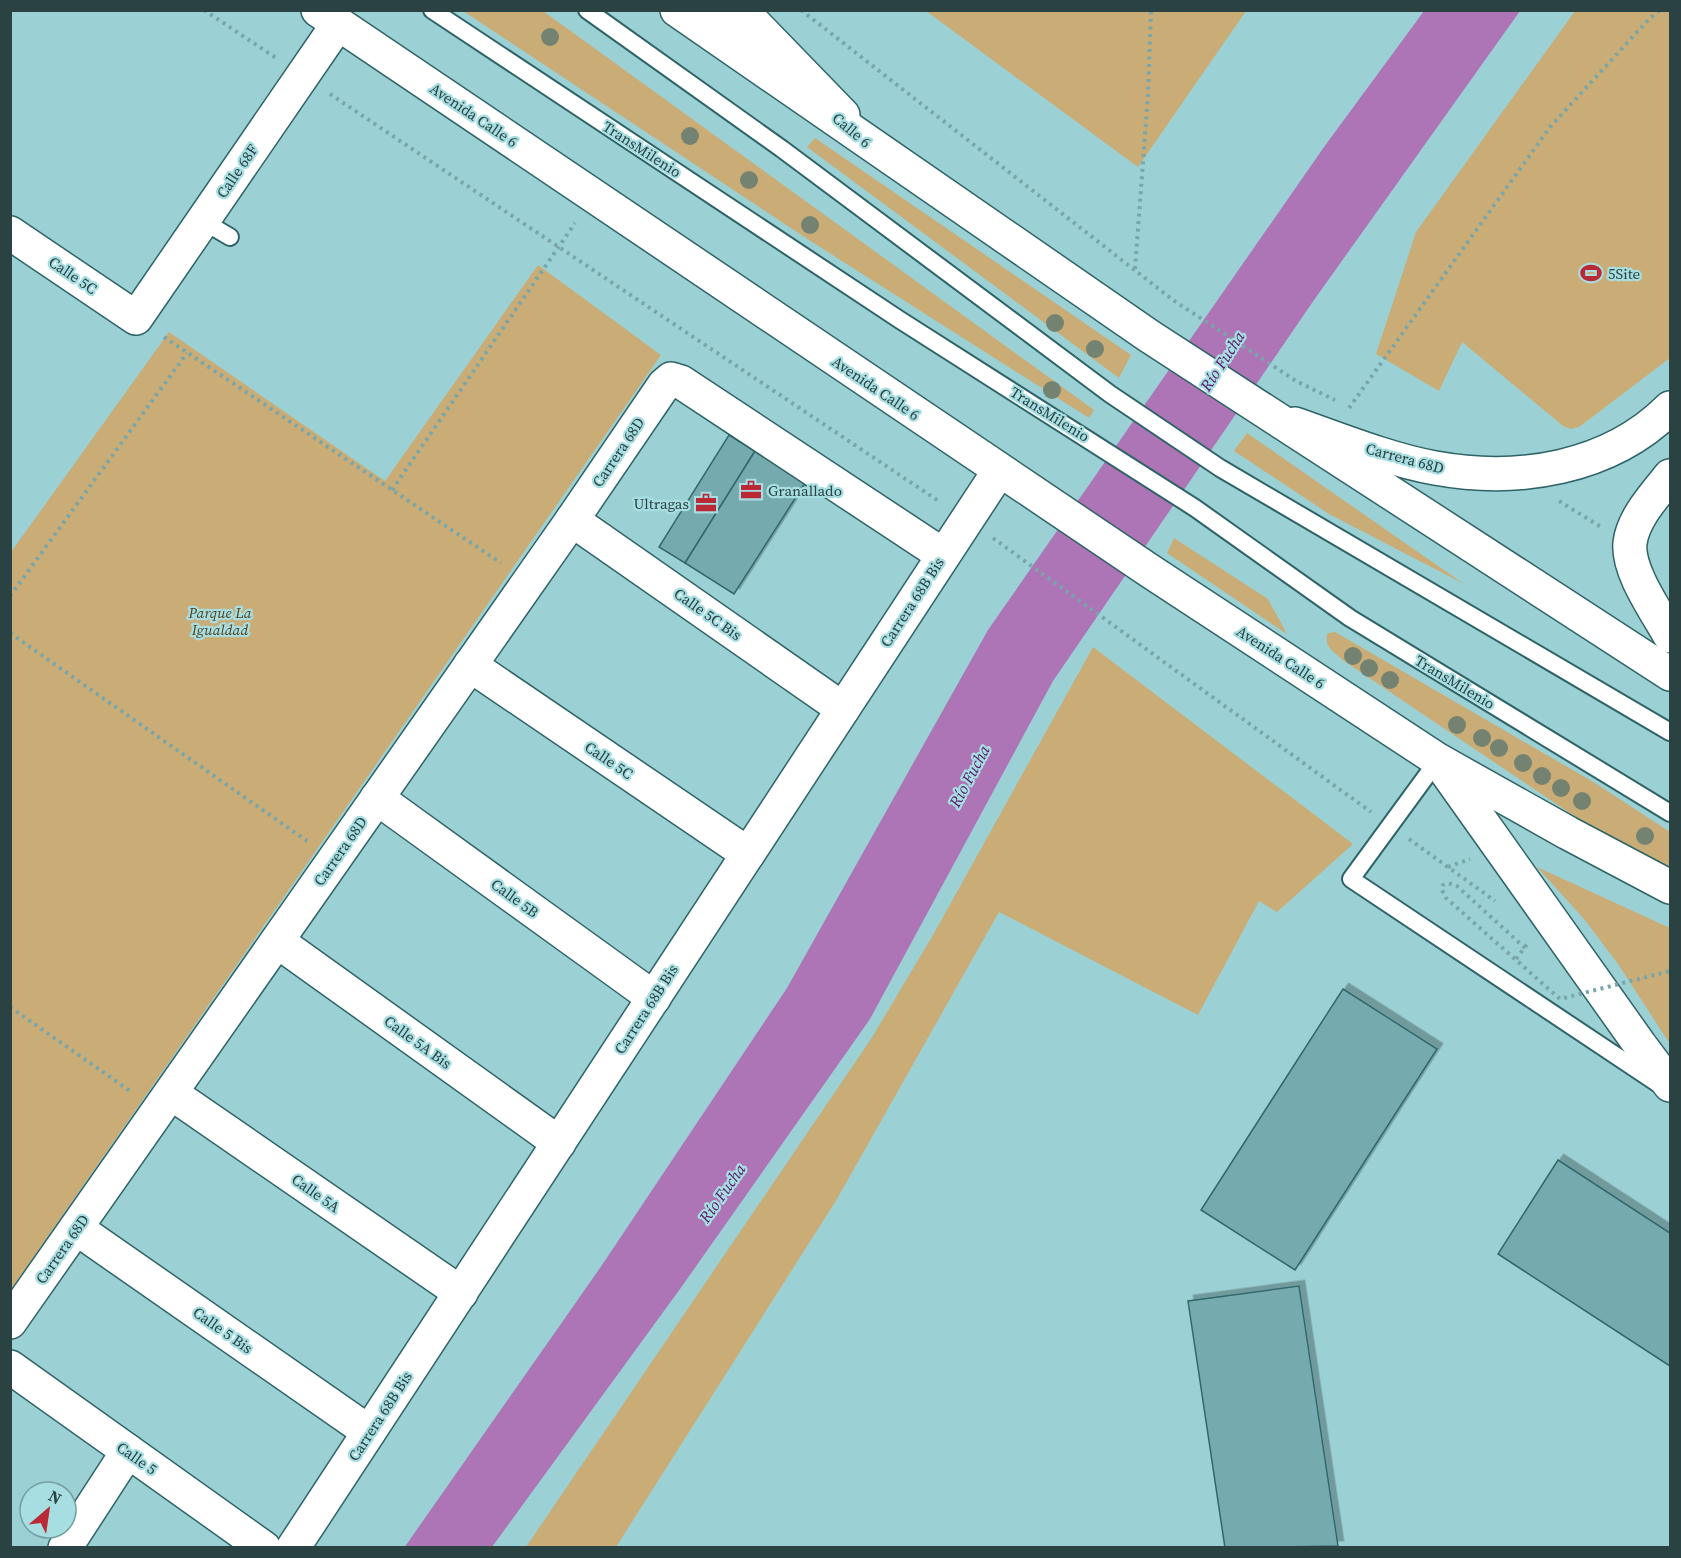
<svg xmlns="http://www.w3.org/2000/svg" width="1681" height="1558" viewBox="0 0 1681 1558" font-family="'Source Serif 4',serif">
<defs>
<filter id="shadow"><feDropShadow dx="5.5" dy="-5.5" stdDeviation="0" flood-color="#0004"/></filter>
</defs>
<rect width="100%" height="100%" fill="#9bd1d5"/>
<g fill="#caac76">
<polygon points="463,11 543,11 1094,410 1089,418 812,242"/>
<polygon points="926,11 1246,11 1138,167"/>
<polygon points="1575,11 1670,11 1670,358 1579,427 1570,429 1563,426 1462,342 1439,391 1376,354 1416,232"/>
<polygon points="815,138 1131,355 1119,378 807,147"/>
<polygon points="538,265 661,355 11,1289 11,552 169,332 385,481"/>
<polygon points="1247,433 1464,584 1329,514 1234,451"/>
<polygon points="1174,538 1268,599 1287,634 1167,553"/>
<path d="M1335,632L1595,783L1670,832V873L1583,822L1344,661C1335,653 1322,646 1328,633Z"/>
<polygon points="1093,647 1353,844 1277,912 1259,901 1198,1015 999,912 837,1199 616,1547 526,1547 871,1039 933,935"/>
<polygon points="1537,867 1670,928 1670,1044 1618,964 1584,919"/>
</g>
<polygon fill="#ad74b6" points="1424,11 1520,11 1314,300 1053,681 870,1019 680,1289 492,1547 404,1548 600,1268 787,988 988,630 1324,147"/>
<g fill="#75aaae" stroke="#33686c" stroke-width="1.5" filter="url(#shadow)">
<polygon points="729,435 755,451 685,563 659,547"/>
<polygon points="755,451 805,483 734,594 685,563"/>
<polygon points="1343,989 1437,1049 1295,1270 1201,1210"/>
<polygon points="1558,1160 1670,1233 1670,1366 1498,1254"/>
<polygon points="1299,1286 1338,1546 1225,1548 1188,1301"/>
</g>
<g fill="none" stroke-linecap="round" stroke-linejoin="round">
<defs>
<g id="service">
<polyline points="432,10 900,320 1195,508 1350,618 1670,813"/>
<polyline points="587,10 782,149 1110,394 1220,468 1670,732"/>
<polyline points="203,221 230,237"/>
<polyline points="1438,760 1351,879 1657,1083"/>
</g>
<g id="minor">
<polyline points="10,233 136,318 338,24"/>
<polyline points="572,520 843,709"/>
<polyline points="470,665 748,854"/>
<polyline points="377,798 654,998"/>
<polyline points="277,941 559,1143"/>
<polyline points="171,1093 461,1293"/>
<polyline points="76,1228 369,1432"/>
<polyline points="10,1322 572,520 664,385 671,379 681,382 943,555"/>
<polyline points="10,1367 264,1548"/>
<polyline points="65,1548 128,1451"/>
<polyline points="293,1548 999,471"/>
</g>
<g id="tertiary">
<polyline points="709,10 754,48"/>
<polyline points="745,14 843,115"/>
<path d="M1295,424C1338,439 1390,460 1435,468C1518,483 1609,469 1670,408"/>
<path d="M1670,476C1655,495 1633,518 1630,543C1627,571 1657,612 1670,636"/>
</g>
<g id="trunk">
<polyline points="318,10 1150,571 1438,760 1568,833 1670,887"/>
<polyline points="677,10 1149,336 1670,674"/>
<polyline points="1442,766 1640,1045 1670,1085"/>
</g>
</defs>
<use href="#service" stroke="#2e6367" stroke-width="20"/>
<use href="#minor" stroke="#2e6367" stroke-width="36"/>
<use href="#tertiary" stroke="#2e6367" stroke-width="36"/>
<use href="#trunk" stroke="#2e6367" stroke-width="36"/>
<g stroke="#79a6a9" stroke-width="4" stroke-dasharray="3 4.5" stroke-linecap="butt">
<polyline points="204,10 276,58"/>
<polyline points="801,10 1173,300 1296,381 1335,400"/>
<polyline points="330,94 940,502"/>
<polyline points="1135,269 1148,95 1151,10"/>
<polyline points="164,337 501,563"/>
<polyline points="1349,408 1550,127 1649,19 1660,10"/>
<polyline points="392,490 575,223"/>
<polyline points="1559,501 1601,527"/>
<polyline points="993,538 1371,812"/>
<polyline points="10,596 187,353"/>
<polyline points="10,633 307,841"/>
<polyline points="1409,839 1495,901"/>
<polyline points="1448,867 1470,859"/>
<polyline points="1516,959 1528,943"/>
<polyline points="10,1007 133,1093"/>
</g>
<use href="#service" stroke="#fff" stroke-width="16"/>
<use href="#minor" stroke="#fff" stroke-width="33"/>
<use href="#tertiary" stroke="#fff" stroke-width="33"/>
<use href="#trunk" stroke="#fff" stroke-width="33"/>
<polyline stroke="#79a6a9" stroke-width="4" stroke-dasharray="3 4.5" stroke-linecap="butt" points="1525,948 1457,886 1448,883 1443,885 1442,890 1446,898 1560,999 1670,971"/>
</g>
<g fill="#748371">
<circle cx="550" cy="37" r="9"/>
<circle cx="690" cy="136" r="9"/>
<circle cx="749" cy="180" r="9"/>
<circle cx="810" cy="225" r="9"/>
<circle cx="1055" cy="323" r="9"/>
<circle cx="1095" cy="349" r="9"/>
<circle cx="1052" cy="390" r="9"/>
<circle cx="1353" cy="656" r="9"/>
<circle cx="1369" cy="668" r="9"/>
<circle cx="1390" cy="680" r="9"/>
<circle cx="1457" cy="725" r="9"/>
<circle cx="1482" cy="738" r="9"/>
<circle cx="1499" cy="748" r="9"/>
<circle cx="1523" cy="763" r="9"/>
<circle cx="1542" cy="776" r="9"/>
<circle cx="1561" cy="788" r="9"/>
<circle cx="1582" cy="801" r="9"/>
<circle cx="1645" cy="836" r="9"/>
</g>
<defs>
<symbol id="stadium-bare" viewBox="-9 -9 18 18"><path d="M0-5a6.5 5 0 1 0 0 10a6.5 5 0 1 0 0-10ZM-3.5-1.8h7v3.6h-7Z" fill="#ba2936" stroke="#a7dee2" stroke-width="2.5" paint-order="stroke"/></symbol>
<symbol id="office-bare" viewBox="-9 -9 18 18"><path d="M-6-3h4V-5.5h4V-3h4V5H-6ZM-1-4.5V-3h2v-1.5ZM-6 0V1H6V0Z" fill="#ba2936" stroke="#a7dee2" stroke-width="2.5" paint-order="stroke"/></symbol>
</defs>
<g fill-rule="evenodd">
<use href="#stadium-bare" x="1576" y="258" width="30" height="30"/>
<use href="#office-bare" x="736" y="475" width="30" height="30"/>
<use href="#office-bare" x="691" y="488" width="30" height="30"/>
</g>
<g text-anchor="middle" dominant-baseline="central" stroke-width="4.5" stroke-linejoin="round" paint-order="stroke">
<g font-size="15" fill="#2b4243" stroke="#a7dee2">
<text transform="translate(474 115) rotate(34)">Avenida Calle 6</text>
<text transform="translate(852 130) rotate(40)">Calle 6</text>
<text transform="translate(642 149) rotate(33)">TransMilenio</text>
<text transform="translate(237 171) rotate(-56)">Calle 68F</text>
<text transform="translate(73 275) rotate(34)">Calle 5C</text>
<text transform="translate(876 388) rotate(34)">Avenida Calle 6</text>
<text transform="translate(1050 414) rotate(32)">TransMilenio</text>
<text transform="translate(618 452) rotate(-56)">Carrera 68D</text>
<text transform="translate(1405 458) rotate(15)">Carrera 68D</text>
<text transform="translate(912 602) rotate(-57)">Carrera 68B Bis</text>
<text transform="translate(708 614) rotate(35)">Calle 5C Bis</text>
<text transform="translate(1281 657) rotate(33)">Avenida Calle 6</text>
<text transform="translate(1455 682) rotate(31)">TransMilenio</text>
<text transform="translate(609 760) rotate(34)">Calle 5C</text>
<text transform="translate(340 851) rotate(-55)">Carrera 68D</text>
<text transform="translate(515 898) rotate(36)">Calle 5B</text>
<text transform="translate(646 1009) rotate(-57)">Carrera 68B Bis</text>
<text transform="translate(418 1042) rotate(36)">Calle 5A Bis</text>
<text transform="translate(316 1193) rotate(35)">Calle 5A</text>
<text transform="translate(62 1249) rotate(-55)">Carrera 68D</text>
<text transform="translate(223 1330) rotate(35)">Calle 5 Bis</text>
<text transform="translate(380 1416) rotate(-57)">Carrera 68B Bis</text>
<text transform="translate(137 1458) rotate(35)">Calle 5</text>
</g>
<g font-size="15" fill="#2b4243" stroke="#a7dee2" text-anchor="start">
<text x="1608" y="273">5Site</text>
<text x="768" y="490">Granallado</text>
<text x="689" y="503" text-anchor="end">Ultragas</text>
</g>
<g font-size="15" font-style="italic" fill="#55431f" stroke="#a7dee2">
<text x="220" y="612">Parque La<tspan x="220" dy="17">Igualdad</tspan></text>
</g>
<g font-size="16" font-style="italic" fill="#5d1669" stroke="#a7dee2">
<text transform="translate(1222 361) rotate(-57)">Río Fucha</text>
<text transform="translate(969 776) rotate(-62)">Río Fucha</text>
<text transform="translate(722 1193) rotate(-55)">Río Fucha</text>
</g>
</g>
<rect width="1681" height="1558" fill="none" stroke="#2b4243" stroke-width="24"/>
<g transform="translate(48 1510) rotate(29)"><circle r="28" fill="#a7dee2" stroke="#75a0a2" stroke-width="1.5"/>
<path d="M0-4.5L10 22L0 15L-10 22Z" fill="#ba2936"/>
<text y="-9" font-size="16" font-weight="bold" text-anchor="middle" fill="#2b4243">N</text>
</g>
</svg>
